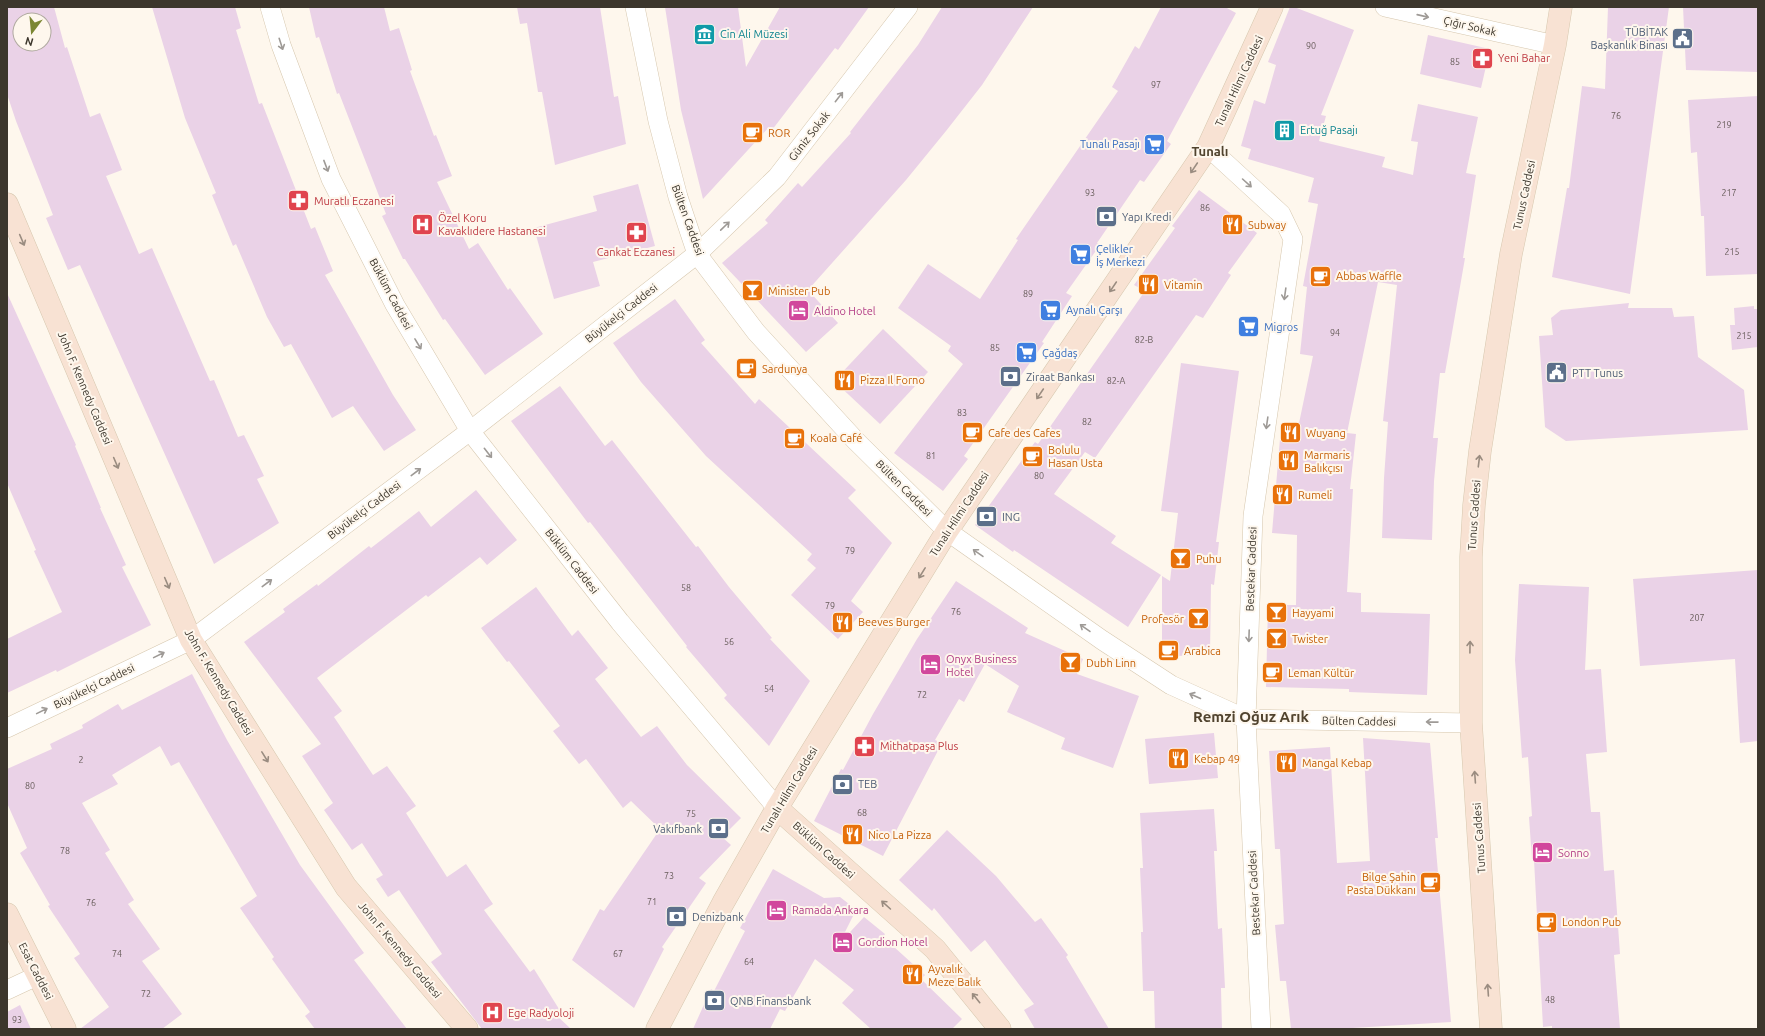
<svg xmlns="http://www.w3.org/2000/svg" width="1765" height="1036" viewBox="0 0 1765 1036" font-family="Ubuntu,sans-serif">
<rect width="100%" height="100%" fill="#fef7ed"/>
<g fill="#ead2e7" fill-rule="evenodd">
<path d="M7,7H54L65,48L67,47L90,117L100,113L122,170L106,176L139,254L152,248L210,381L214,380L238,437L244,435L264,476L257,479L279,523L214,564L80,265L68,270L46,218L53,215L16,121L7,94ZM20,20H44V44H20Z"/>
<polygon points="152,7 235,7 241,28 236,30 259,104 262,103 311,229 315,227 333,271 325,275 393,395 416,430 384,451 353,406 332,418 291,344 284,347 267,317 236,244 233,246 212,195 216,193 185,118"/>
<polygon points="309,7 384,7 390,31 399,28 412,70 410,71 434,136 436,135 452,176 437,182 469,249 478,243 508,290 510,288 543,334 485,375 445,319 443,320 405,259 403,259 382,216 386,214 339,93 337,94 319,37 316,38"/>
<polygon points="517,7 600,7 614,97 618,96 626,144 555,165 542,92 538,92 527,23 520,24"/>
<polygon points="665,7 738,7 746,67 780,7 869,7 838,50 835,48 772,130 769,127 703,199 681,110"/>
<polygon points="942,7 1033,7 982,85 946,131 906,180 808,290 838,323 806,352 722,263 768,223 765,220 798,183 802,187 851,133 850,132 918,45"/>
<polygon points="1161,7 1225,7 1236,13 1167,141 1171,144 1144,182 1140,180 1097,243 1100,245 1066,293 1072,296 1042,342 1044,343 964,456 968,459 943,491 894,453 963,364 948,351 951,346 898,308 928,264 980,299 1018,240 1016,239 1118,91 1112,87 1135,46 1139,49"/>
<polygon points="1290,7 1294,7 1354,30 1321,115 1326,116 1319,141 1385,157 1382,167 1413,175 1418,142 1411,141 1418,104 1478,117 1466,173 1476,175 1463,258 1465,258 1445,373 1440,373 1433,438 1438,438 1434,481 1432,540 1382,538 1384,478 1388,422 1383,421 1397,285 1378,282 1347,433 1356,434 1350,489 1353,489 1347,592 1361,593 1361,612 1430,614 1427,695 1349,692 1349,689 1266,687 1268,605 1296,605 1297,535 1272,533 1281,427 1298,428 1313,356 1300,354 1307,287 1303,286 1318,204 1308,202 1314,178 1248,159 1251,149 1241,146 1254,100 1265,104 1276,65 1268,62"/>
<polygon points="1608,7 1669,7 1630,294 1552,277 1567,188 1569,188 1582,86 1605,89"/>
<polygon points="1683,7 1758,7 1758,72 1686,70"/>
<polygon points="1428,35 1490,49 1481,88 1420,74"/>
<polygon points="1758,96 1758,274 1706,276 1704,216 1701,216 1697,152 1691,153 1688,100"/>
<polygon points="638,184 655,246 593,262 600,286 554,299 534,228 597,211 593,196"/>
<polygon points="1199,190 1257,233 1228,273 1231,275 1203,318 1196,315 1095,458 1085,452 1054,494 1116,536 1111,543 1161,575 1128,627 1014,550 1013,552 975,525 1035,442 1038,444 1145,291 1134,285 1175,228 1172,226"/>
<polygon points="7,293 76,445 75,446 101,508 100,508 126,565 122,567 151,625 57,672 56,670 7,693 7,639 62,612 34,551 36,550 7,483"/>
<polygon points="675,299 705,340 701,343 755,404 759,399 856,490 848,498 892,543 851,601 863,612 838,639 791,595 816,568 807,560 812,554 706,456 641,382 613,343"/>
<polygon points="1629,303 1628,308 1672,308 1674,317 1694,316 1698,357 1744,390 1748,430 1566,441 1545,427 1539,336 1553,335 1551,318 1561,310"/>
<polygon points="1754,306 1754,309 1758,309 1758,347 1732,350 1730,325 1735,325 1734,308"/>
<polygon points="883,329 928,372 880,424 834,381"/>
<polygon points="1181,363 1239,371 1216,542 1219,542 1214,585 1211,584 1210,654 1162,657 1162,576 1170,581 1178,513 1161,511"/>
<polygon points="560,386 605,446 612,440 696,547 698,546 729,587 772,638 770,639 810,681 769,746 724,698 727,695 686,647 687,646 590,522 588,523 511,421"/>
<polygon points="476,490 517,540 487,565 480,557 428,597 426,595 317,678 342,711 334,717 373,775 387,766 416,806 406,813 447,877 466,864 493,904 484,910 530,972 534,969 559,1009 555,1014 571,1029 482,1029 431,962 442,954 399,890 388,897 376,879 383,875 362,843 352,850 324,810 333,803 302,756 321,744 244,642 285,612 283,609 317,584 318,586 369,546 371,548 419,511 431,527"/>
<polygon points="1758,570 1758,741 1740,743 1735,659 1640,666 1633,579"/>
<polygon points="956,581 1028,628 1025,633 1083,659 1077,674 1139,696 1113,768 1061,749 1065,738 1007,712 1019,686 985,664 964,702 959,699 935,740 942,743 883,856 814,821 841,769 843,770 873,714 917,639"/>
<polygon points="1519,584 1589,587 1585,670 1601,669 1607,752 1586,754 1591,812 1600,812 1604,871 1614,870 1620,954 1614,955 1620,1029 1552,1029 1552,1026 1543,1027 1534,860 1532,860 1529,817 1532,816 1528,757 1522,758 1515,660"/>
<polygon points="536,587 572,636 578,630 608,668 595,679 641,737 657,726 687,765 741,818 722,837 731,845 699,878 706,883 662,947 664,949 634,1008 572,960 600,909 604,911 660,829 631,801 623,808 586,759 579,764 553,731 560,726 509,661 507,662 481,628"/>
<polygon points="192,674 227,740 300,865 364,953 354,960 407,1029 315,1029 305,1016 310,1012 272,959 274,957 240,908 257,896 179,762 171,766 160,746 112,775 118,784 82,803 110,850 105,853 134,900 128,904 160,949 142,961 182,1014 162,1029 80,1029 109,1007 74,958 80,954 48,906 50,905 20,853 27,848 7,803 7,769 52,749 50,744 83,728 82,725 118,704 122,710"/>
<polygon points="1214,733 1218,778 1149,784 1145,739"/>
<polygon points="1363,738 1430,743 1438,838 1435,838 1451,1022 1336,1029 1291,1029 1286,981 1280,981 1275,925 1284,924 1280,849 1275,849 1269,751 1330,747 1337,863 1370,861"/>
<polygon points="1214,809 1217,851 1214,851 1218,929 1222,928 1225,988 1221,988 1222,1029 1155,1029 1154,991 1143,991 1141,932 1143,932 1140,868 1143,868 1140,813"/>
<polygon points="947,830 996,876 1035,922 1041,918 1068,955 1066,957 1109,1029 1035,1029 1024,1010 1034,1004 985,940 971,952 934,908 932,911 899,880"/>
<polygon points="773,869 824,898 840,897 849,904 856,910 839,944 864,917 885,934 883,937 925,975 921,979 962,1019 952,1029 871,1029 842,1003 854,990 815,959 785,1011 780,1009 770,1029 693,1029 711,989 714,991 745,931 740,928"/>
<polygon points="20,1005 31,1029 7,1029 7,1012"/>
</g>
<g fill="none" stroke-linecap="round" stroke-linejoin="round">
<defs>
<g id="street">
<polyline points="270,7 281,45 331,179 395,305 470,431 620,622 777,808"/>
<polyline points="635,7 658,121 678,197 697,254 756,332 856,441 947,531 1102,640 1171,685 1246,719 1471,723"/>
<polyline points="1385,7 1555,45"/>
<polyline points="1208,147 1281,214 1293,239 1253,516 1246,719 1261,1029"/>
<polyline points="7,728 191,640 470,431 697,254 777,177 908,7"/>
<polyline points="7,990 39,975"/>
</g>
<g id="secondary">
<polyline points="7,204 191,640 346,887 467,1029"/>
<polyline points="777,808 935,949 1000,1029"/>
<polyline points="7,914 65,1029"/>
<polyline points="657,1029 723,903 777,808 947,531 1208,147 1272,7"/>
<polyline points="1491,1029 1471,723 1471,557 1474,505 1480,451 1511,254 1555,45 1561,7"/>
</g>
</defs>
<use href="#street" stroke="#d6c7ae" stroke-width="20"/>
<use href="#secondary" stroke="#d6c7ae" stroke-width="23"/>
<use href="#street" stroke="#fff" stroke-width="19"/>
<use href="#secondary" stroke="#f8e2d3" stroke-width="22"/>
</g>
<defs><path id="oneway-shaft" d="M-6 0H5M1.5-3L5.5 0L1.5 3" fill="none" stroke-width="1.6" stroke-linecap="round" stroke-linejoin="round"/></defs>
<g stroke="#9e9a96">
<use href="#oneway-shaft" transform="translate(1423 16) rotate(13)"/>
<use href="#oneway-shaft" transform="translate(281 44) rotate(72)"/>
<use href="#oneway-shaft" transform="translate(839 97) rotate(-52)"/>
<use href="#oneway-shaft" transform="translate(326 166) rotate(69)"/>
<use href="#oneway-shaft" transform="translate(1247 183) rotate(42)"/>
<use href="#oneway-shaft" transform="translate(725 226) rotate(-44)"/>
<use href="#oneway-shaft" transform="translate(1285 294) rotate(98)"/>
<use href="#oneway-shaft" transform="translate(418 344) rotate(59)"/>
<use href="#oneway-shaft" transform="translate(1267 423) rotate(98)"/>
<use href="#oneway-shaft" transform="translate(488 453) rotate(52)"/>
<use href="#oneway-shaft" transform="translate(416 472) rotate(-37)"/>
<use href="#oneway-shaft" transform="translate(978 553) rotate(-145)"/>
<use href="#oneway-shaft" transform="translate(267 583) rotate(-37)"/>
<use href="#oneway-shaft" transform="translate(1085 628) rotate(-145)"/>
<use href="#oneway-shaft" transform="translate(1249 636) rotate(92)"/>
<use href="#oneway-shaft" transform="translate(159 655) rotate(-26)"/>
<use href="#oneway-shaft" transform="translate(1195 696) rotate(-156)"/>
<use href="#oneway-shaft" transform="translate(42 711) rotate(-26)"/>
<use href="#oneway-shaft" transform="translate(1432 722) rotate(-179)"/>
</g>
<g stroke="#9a8c80">
<use href="#oneway-shaft" transform="translate(1194 168) rotate(124)"/>
<use href="#oneway-shaft" transform="translate(22 240) rotate(67)"/>
<use href="#oneway-shaft" transform="translate(1113 287) rotate(124)"/>
<use href="#oneway-shaft" transform="translate(1040 394) rotate(124)"/>
<use href="#oneway-shaft" transform="translate(1479 461) rotate(-83)"/>
<use href="#oneway-shaft" transform="translate(116 463) rotate(67)"/>
<use href="#oneway-shaft" transform="translate(922 573) rotate(122)"/>
<use href="#oneway-shaft" transform="translate(167 583) rotate(67)"/>
<use href="#oneway-shaft" transform="translate(1470 647) rotate(-89)"/>
<use href="#oneway-shaft" transform="translate(265 757) rotate(58)"/>
<use href="#oneway-shaft" transform="translate(1475 777) rotate(-94)"/>
<use href="#oneway-shaft" transform="translate(886 905) rotate(-138)"/>
<use href="#oneway-shaft" transform="translate(1488 990) rotate(-94)"/>
<use href="#oneway-shaft" transform="translate(976 998) rotate(-129)"/>
</g>
<defs>
<symbol id="museum-square" viewBox="-11 -11 22 22"><rect x="-9" y="-9" width="18" height="18" rx="4" fill="#0f9aa8" stroke="#fef7ed"/><path d="M0-6L6-3V-2H-6V-3ZM-5-1h2V3h-2ZM-1-1h2V3h-2ZM3-1h2V3H3ZM-6 4H6V6H-6Z" fill="#fff"/></symbol>
<symbol id="civic-square" viewBox="-11 -11 22 22"><rect x="-9" y="-9" width="18" height="18" rx="4" fill="#5c6f8a" stroke="#fef7ed"/><path d="M-.6-6.5H3V-4.5H.6V-3L4-1V1h2V6H-6V1h2V-1L-.6-3ZM-1.2 2.5V6h2.4V2.5Z" fill="#fff"/></symbol>
<symbol id="pharmacy-square" viewBox="-11 -11 22 22"><rect x="-9" y="-9" width="18" height="18" rx="4" fill="#e0444e" stroke="#fef7ed"/><path d="M-2-6h4v4h4v4h-4v4h-4v-4h-4v-4h4Z" fill="#fff"/></symbol>
<symbol id="building-square" viewBox="-11 -11 22 22"><rect x="-9" y="-9" width="18" height="18" rx="4" fill="#0f9aa8" stroke="#fef7ed"/><path d="M-4-6H4V6H1V3H-1V6H-4ZM-2.5-4.3h1.7v1.8h-1.7ZM.8-4.3h1.7v1.8H.8ZM-2.5-1h1.7V.8h-1.7ZM.8-1h1.7V.8H.8Z" fill="#fff"/></symbol>
<symbol id="cafe-square" viewBox="-11 -11 22 22"><rect x="-9" y="-9" width="18" height="18" rx="4" fill="#e8710a" stroke="#fef7ed"/><path d="M-5.5-4.5H6V0H3Q3 3.5 0 3.5H-2.5Q-5.5 3.5-5.5 0ZM3-3.2v2h1.7v-2ZM-6 4.5H4V6H-6Z" fill="#fff"/></symbol>
<symbol id="supermarket-square" viewBox="-11 -11 22 22"><rect x="-9" y="-9" width="18" height="18" rx="4" fill="#3f7fe0" stroke="#fef7ed"/><path d="M-6-5.5h2.5l.6 2H6L4.5 2H-2.5L-4.4-4H-6ZM-1.5 3.2a1.3 1.3 0 1 0 .1 0ZM3 3.2a1.3 1.3 0 1 0 .1 0Z" fill="#fff"/></symbol>
<symbol id="bank-square" viewBox="-11 -11 22 22"><rect x="-9" y="-9" width="18" height="18" rx="4" fill="#5c6f8a" stroke="#fef7ed"/><path d="M-6-4H6V4H-6ZM0-2.3a2.3 2.3 0 1 0 0 4.6a2.3 2.3 0 1 0 0-4.6Z" fill="#fff"/></symbol>
<symbol id="hospital-square" viewBox="-11 -11 22 22"><rect x="-9" y="-9" width="18" height="18" rx="4" fill="#e0444e" stroke="#fef7ed"/><path d="M-5-5h3v3.5h4V-5h3V5h-3V1.5h-4V5h-3Z" fill="#fff"/></symbol>
<symbol id="restaurant-square" viewBox="-11 -11 22 22"><rect x="-9" y="-9" width="18" height="18" rx="4" fill="#e8710a" stroke="#fef7ed"/><path d="M-5-6h1v4h1v-4h1v4h1v-4h1v5L-1.5 .5V6h-2V.5L-5-1ZM5-6V6H3V1.5H1.5Q1.5-4 5-6Z" fill="#fff"/></symbol>
<symbol id="bar-square" viewBox="-11 -11 22 22"><rect x="-9" y="-9" width="18" height="18" rx="4" fill="#e8710a" stroke="#fef7ed"/><path d="M-6-5H6L.8 .8V4.5H3.5V6h-7V4.5H-.8V.8Z" fill="#fff"/></symbol>
<symbol id="hotel-square" viewBox="-11 -11 22 22"><rect x="-9" y="-9" width="18" height="18" rx="4" fill="#d1479c" stroke="#fef7ed"/><path d="M-6-4.5h1.5V1H6V5H4.5V3h-9V5H-6ZM-4 0a1.8 1.8 0 1 1 3.6 0ZM.5 0V-2.5h3Q6-2.5 6 0Z" fill="#fff"/></symbol>
</defs>
<g fill-rule="evenodd">
<use href="#museum-square" x="692" y="22" width="25" height="25"/>
<use href="#civic-square" x="1670" y="26" width="25" height="25"/>
<use href="#pharmacy-square" x="1470" y="46" width="25" height="25"/>
<use href="#building-square" x="1272" y="118" width="25" height="25"/>
<use href="#cafe-square" x="740" y="120" width="25" height="25"/>
<use href="#supermarket-square" x="1142" y="132" width="25" height="25"/>
<use href="#pharmacy-square" x="286" y="188" width="25" height="25"/>
<use href="#bank-square" x="1094" y="204" width="25" height="25"/>
<use href="#hospital-square" x="410" y="212" width="25" height="25"/>
<use href="#restaurant-square" x="1220" y="212" width="25" height="25"/>
<use href="#pharmacy-square" x="624" y="220" width="25" height="25"/>
<use href="#supermarket-square" x="1068" y="242" width="25" height="25"/>
<use href="#cafe-square" x="1308" y="264" width="25" height="25"/>
<use href="#restaurant-square" x="1136" y="272" width="25" height="25"/>
<use href="#bar-square" x="740" y="278" width="25" height="25"/>
<use href="#supermarket-square" x="1038" y="298" width="25" height="25"/>
<use href="#hotel-square" x="786" y="298" width="25" height="25"/>
<use href="#supermarket-square" x="1236" y="314" width="25" height="25"/>
<use href="#supermarket-square" x="1014" y="340" width="25" height="25"/>
<use href="#cafe-square" x="734" y="356" width="25" height="25"/>
<use href="#civic-square" x="1544" y="360" width="25" height="25"/>
<use href="#bank-square" x="998" y="364" width="25" height="25"/>
<use href="#restaurant-square" x="832" y="368" width="25" height="25"/>
<use href="#cafe-square" x="960" y="420" width="25" height="25"/>
<use href="#restaurant-square" x="1278" y="420" width="25" height="25"/>
<use href="#cafe-square" x="782" y="426" width="25" height="25"/>
<use href="#cafe-square" x="1020" y="444" width="25" height="25"/>
<use href="#restaurant-square" x="1276" y="448" width="25" height="25"/>
<use href="#restaurant-square" x="1270" y="482" width="25" height="25"/>
<use href="#bank-square" x="974" y="504" width="25" height="25"/>
<use href="#bar-square" x="1168" y="546" width="25" height="25"/>
<use href="#bar-square" x="1264" y="600" width="25" height="25"/>
<use href="#bar-square" x="1186" y="606" width="25" height="25"/>
<use href="#restaurant-square" x="830" y="610" width="25" height="25"/>
<use href="#bar-square" x="1264" y="626" width="25" height="25"/>
<use href="#cafe-square" x="1156" y="638" width="25" height="25"/>
<use href="#bar-square" x="1058" y="650" width="25" height="25"/>
<use href="#hotel-square" x="918" y="652" width="25" height="25"/>
<use href="#cafe-square" x="1260" y="660" width="25" height="25"/>
<use href="#pharmacy-square" x="852" y="734" width="25" height="25"/>
<use href="#restaurant-square" x="1166" y="746" width="25" height="25"/>
<use href="#restaurant-square" x="1274" y="750" width="25" height="25"/>
<use href="#bank-square" x="830" y="772" width="25" height="25"/>
<use href="#bank-square" x="706" y="816" width="25" height="25"/>
<use href="#restaurant-square" x="840" y="822" width="25" height="25"/>
<use href="#hotel-square" x="1530" y="840" width="25" height="25"/>
<use href="#cafe-square" x="1418" y="870" width="25" height="25"/>
<use href="#hotel-square" x="764" y="898" width="25" height="25"/>
<use href="#bank-square" x="664" y="904" width="25" height="25"/>
<use href="#cafe-square" x="1534" y="910" width="25" height="25"/>
<use href="#hotel-square" x="830" y="930" width="25" height="25"/>
<use href="#restaurant-square" x="900" y="962" width="25" height="25"/>
<use href="#bank-square" x="702" y="988" width="25" height="25"/>
<use href="#hospital-square" x="480" y="1000" width="25" height="25"/>
</g>
<g text-anchor="middle" dominant-baseline="central" stroke-width="4" stroke-linejoin="round" paint-order="stroke">
<g font-size="9" fill="#685d5b">
<text x="1311" y="46">90</text>
<text x="1455" y="62">85</text>
<text x="1156" y="85">97</text>
<text x="1616" y="116">76</text>
<text x="1724" y="125">219</text>
<text x="1090" y="193">93</text>
<text x="1729" y="193">217</text>
<text x="1205" y="208">86</text>
<text x="1732" y="252">215</text>
<text x="1028" y="294">89</text>
<text x="1335" y="333">94</text>
<text x="1744" y="336">215</text>
<text x="1144" y="340">82-B</text>
<text x="995" y="348">85</text>
<text x="1116" y="381">82-A</text>
<text x="962" y="413">83</text>
<text x="1087" y="422">82</text>
<text x="931" y="456">81</text>
<text x="1039" y="476">80</text>
<text x="850" y="551">79</text>
<text x="686" y="588">58</text>
<text x="830" y="606">79</text>
<text x="956" y="612">76</text>
<text x="1697" y="618">207</text>
<text x="729" y="642">56</text>
<text x="769" y="689">54</text>
<text x="922" y="695">72</text>
<text x="81" y="760">2</text>
<text x="30" y="786">80</text>
<text x="862" y="813">68</text>
<text x="691" y="814">75</text>
<text x="65" y="851">78</text>
<text x="669" y="876">73</text>
<text x="652" y="902">71</text>
<text x="91" y="903">76</text>
<text x="117" y="954">74</text>
<text x="618" y="954">67</text>
<text x="749" y="962">64</text>
<text x="146" y="994">72</text>
<text x="1550" y="1000">48</text>
<text x="17" y="1020">93</text>
</g>
<g font-size="11" fill="#3c362c" stroke="#fef7ed">
<text transform="translate(1470 26) rotate(13)">Çığır Sokak</text>
<text transform="translate(1239 81) rotate(-65)">Tunalı Hilmi Caddesi</text>
<text transform="translate(809 136) rotate(-52)">Güniz Sokak</text>
<text transform="translate(1524 195) rotate(-78)">Tunus Caddesi</text>
<text transform="translate(688 220) rotate(70)">Bülten Caddesi</text>
<text transform="translate(391 294) rotate(62)">Büklüm Caddesi</text>
<text transform="translate(621 313) rotate(-38)">Büyükelçi Caddesi</text>
<text transform="translate(85 388) rotate(67)">John F. Kennedy Caddesi</text>
<text transform="translate(904 488) rotate(45)">Bülten Caddesi</text>
<text transform="translate(364 510) rotate(-37)">Büyükelçi Caddesi</text>
<text transform="translate(959 514) rotate(-57)">Tunalı Hilmi Caddesi</text>
<text transform="translate(1474 515) rotate(-86)">Tunus Caddesi</text>
<text transform="translate(572 561) rotate(52)">Büklüm Caddesi</text>
<text transform="translate(1251 569) rotate(-88)">Bestekar Caddesi</text>
<text transform="translate(219 682) rotate(59)">John F. Kennedy Caddesi</text>
<text transform="translate(94 686) rotate(-26)">Büyükelçi Caddesi</text>
<text transform="translate(1359 721) rotate(1)">Bülten Caddesi</text>
<text transform="translate(789 790) rotate(-59)">Tunalı Hilmi Caddesi</text>
<text transform="translate(1479 838) rotate(-94)">Tunus Caddesi</text>
<text transform="translate(824 850) rotate(42)">Büklüm Caddesi</text>
<text transform="translate(1254 893) rotate(-93)">Bestekar Caddesi</text>
<text transform="translate(400 950) rotate(50)">John F. Kennedy Caddesi</text>
<text transform="translate(36 971) rotate(63)">Esat Caddesi</text>
</g>
<g font-size="11" fill="#4e5e75" stroke="#fef7ed" text-anchor="start">
<text x="1668" y="32" text-anchor="end">TÜBİTAK<tspan x="1668" dy="13">Başkanlık Binası</tspan></text>
<text x="1122" y="217">Yapı Kredi</text>
<text x="1572" y="373">PTT Tunus</text>
<text x="1026" y="377">Ziraat Bankası</text>
<text x="1002" y="517">ING</text>
<text x="858" y="784">TEB</text>
<text x="702" y="829" text-anchor="end">Vakıfbank</text>
<text x="692" y="917">Denizbank</text>
<text x="730" y="1001">QNB Finansbank</text>
</g>
<g font-size="11" fill="#0d838f" stroke="#fef7ed" text-anchor="start">
<text x="720" y="34">Cin Ali Müzesi</text>
<text x="1300" y="130">Ertuğ Pasajı</text>
</g>
<g font-size="11" fill="#be3a42" stroke="#fef7ed" text-anchor="start">
<text x="1498" y="58">Yeni Bahar</text>
<text x="314" y="201">Muratlı Eczanesi</text>
<text x="438" y="218">Özel Koru<tspan x="438" dy="13">Kavaklıdere Hastanesi</tspan></text>
<text x="636" y="252" text-anchor="middle">Cankat Eczanesi</text>
<text x="880" y="746">Mithatpaşa Plus</text>
<text x="508" y="1013">Ege Radyoloji</text>
</g>
<g font-size="11" fill="#c56008" stroke="#fef7ed" text-anchor="start">
<text x="768" y="133">ROR</text>
<text x="1248" y="225">Subway</text>
<text x="1336" y="276">Abbas Waffle</text>
<text x="1164" y="285">Vitamin</text>
<text x="768" y="291">Minister Pub</text>
<text x="762" y="369">Sardunya</text>
<text x="860" y="380">Pizza Il Forno</text>
<text x="988" y="433">Cafe des Cafes</text>
<text x="1306" y="433">Wuyang</text>
<text x="810" y="438">Koala Café</text>
<text x="1048" y="450">Bolulu<tspan x="1048" dy="13">Hasan Usta</tspan></text>
<text x="1304" y="455">Marmaris<tspan x="1304" dy="13">Balıkçısı</tspan></text>
<text x="1298" y="495">Rumeli</text>
<text x="1196" y="559">Puhu</text>
<text x="1292" y="613">Hayyami</text>
<text x="1184" y="619" text-anchor="end">Profesör</text>
<text x="858" y="622">Beeves Burger</text>
<text x="1292" y="639">Twister</text>
<text x="1184" y="651">Arabica</text>
<text x="1086" y="663">Dubh Linn</text>
<text x="1288" y="673">Leman Kültür</text>
<text x="1194" y="759">Kebap 49</text>
<text x="1302" y="763">Mangal Kebap</text>
<text x="868" y="835">Nico La Pizza</text>
<text x="1416" y="877" text-anchor="end">Bilge Şahin<tspan x="1416" dy="13">Pasta Dükkanı</tspan></text>
<text x="1562" y="922">London Pub</text>
<text x="928" y="969">Ayvalık<tspan x="928" dy="13">Meze Balık</tspan></text>
</g>
<g font-size="11" fill="#366cbe" stroke="#fef7ed" text-anchor="start">
<text x="1140" y="144" text-anchor="end">Tunalı Pasajı</text>
<text x="1096" y="249">Çelikler<tspan x="1096" dy="13">İş Merkezi</tspan></text>
<text x="1066" y="310">Aynalı Çarşı</text>
<text x="1264" y="327">Migros</text>
<text x="1042" y="353">Çağdaş</text>
</g>
<g font-size="11" fill="#b23c85" stroke="#fef7ed" text-anchor="start">
<text x="814" y="311">Aldino Hotel</text>
<text x="946" y="659">Onyx Business<tspan x="946" dy="13">Hotel</tspan></text>
<text x="1558" y="853">Sonno</text>
<text x="792" y="910">Ramada Ankara</text>
<text x="858" y="942">Gordion Hotel</text>
</g>
<g font-size="13" font-weight="bold" fill="#50432e" stroke="#fef7ed">
<text x="1210" y="151">Tunalı</text>
</g>
<g font-size="15" font-weight="bold" fill="#50432e" stroke="#fef7ed">
<text x="1251" y="716">Remzi Oğuz Arık</text>
</g>
</g>
<rect width="1765" height="1036" fill="none" stroke="#3c362c" stroke-width="16"/>
<g transform="translate(32 32) rotate(196)"><circle r="19" fill="#fef7ed" stroke="#b0aaa0"/>
<path d="M0-3L7 15L0 10L-7 15Z" fill="#7b8632"/>
<text y="-6" font-size="11" font-weight="bold" text-anchor="middle" fill="#3c362c">N</text>
</g>
</svg>
